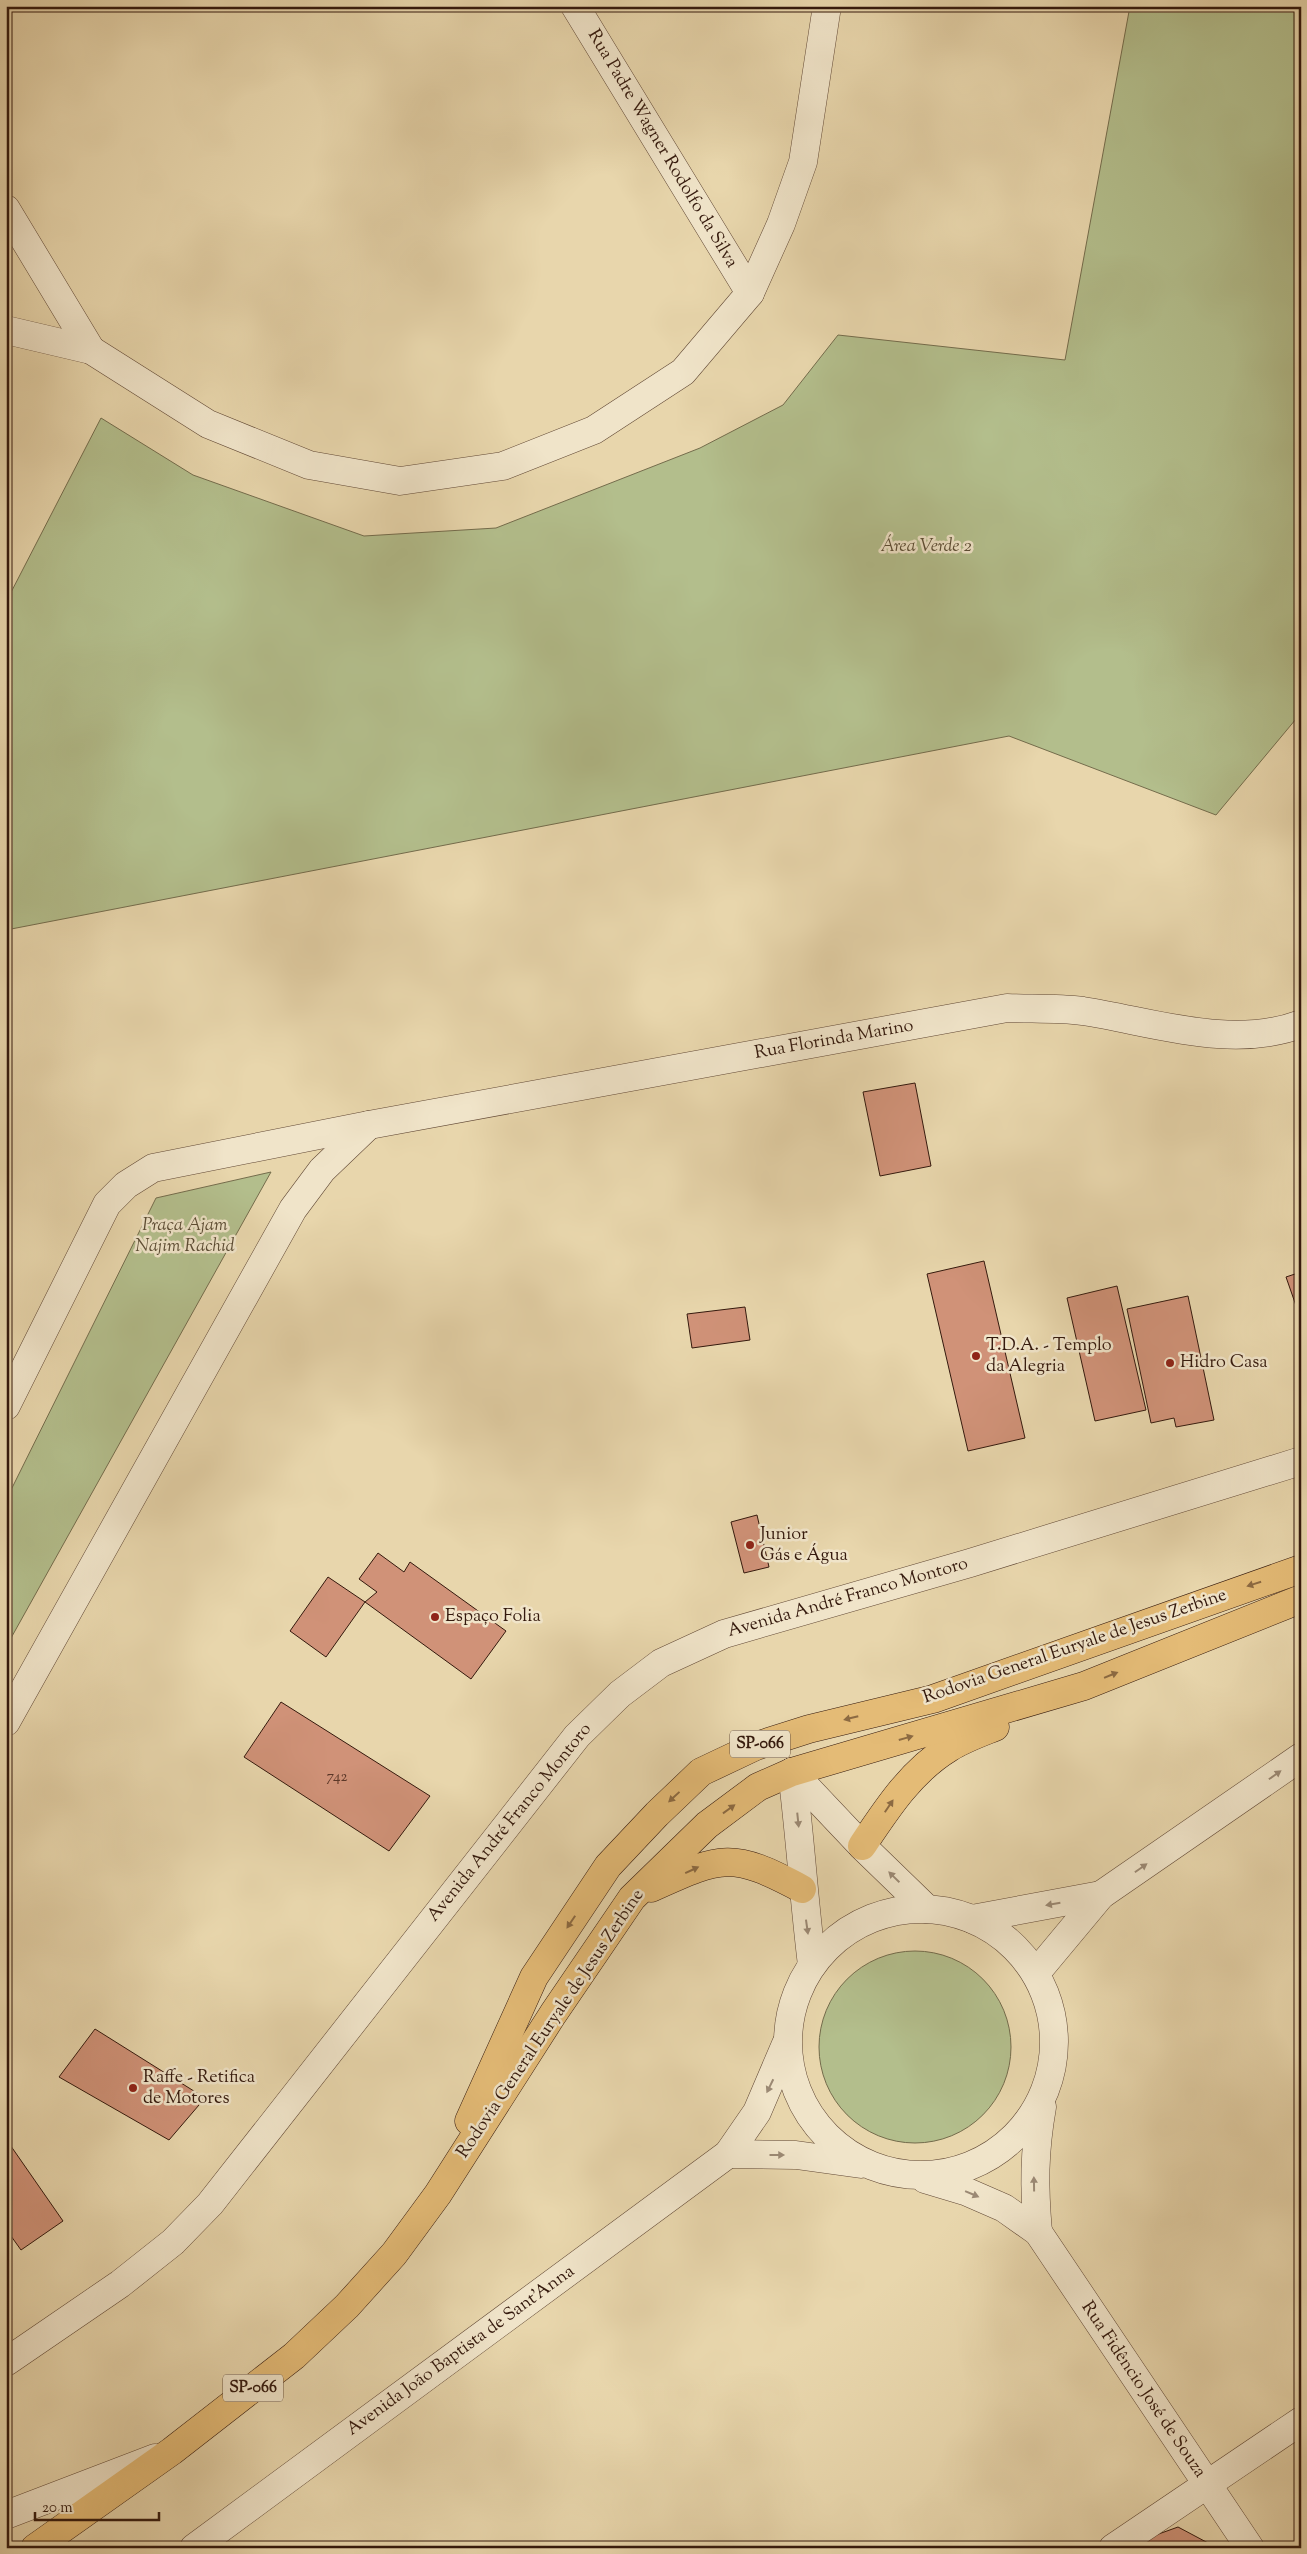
<svg xmlns="http://www.w3.org/2000/svg" width="1307" height="2554" viewBox="0 0 1307 2554" font-family="'Sorts Mill Goudy',serif">
<rect width="100%" height="100%" fill="#e8d6ac"/>
<filter id="stains"><feTurbulence type="fractalNoise" baseFrequency=".004" numOctaves="4"/><feColorMatrix values="0 0 0 0 .2 0 0 0 0 .09 0 0 0 0 .02 0 0 0 .5 -.17"/></filter>
<radialGradient id="worn" r=".72"><stop offset=".6" stop-color="#630" stop-opacity="0"/><stop offset="1" stop-color="#630" stop-opacity=".3"/></radialGradient>
<g fill="#b3be8c" stroke="#746c4c">
<polygon points="1130,6 1301,6 1301,713 1216,815 1009,736 6,930 6,602 101,418 193,475 364,536 496,528 700,448 783,405 838,335 1065,360"/>
<polygon points="271,1172 6,1647 6,1500 156,1198"/>
<circle cx="915" cy="2047" r="96"/>
</g>
<g fill="#d09278" stroke="#34190d">
<polygon points="915,1083 931,1166 880,1176 863,1092"/>
<polygon points="984,1261 1025,1438 968,1451 927,1274"/>
<polygon points="1301,1272 1301,1320 1286,1277"/>
<polygon points="1117,1286 1146,1410 1095,1421 1067,1298"/>
<polygon points="1188,1296 1214,1420 1176,1427 1174,1418 1151,1423 1127,1309"/>
<polygon points="745,1307 750,1340 692,1348 687,1314"/>
<polygon points="757,1515 769,1567 744,1573 731,1522"/>
<polygon points="378,1553 404,1572 410,1562 506,1631 471,1679 365,1602 377,1592 359,1579"/>
<polygon points="328,1577 365,1602 326,1657 290,1631"/>
<polygon points="281,1702 430,1796 389,1851 244,1757"/>
<polygon points="95,2029 205,2098 169,2140 59,2077"/>
<polygon points="6,2139 63,2221 21,2250 6,2229"/>
<polygon points="1178,2527 1210,2544 1212,2548 1130,2548 1142,2540"/>
</g>
<g fill="none" stroke-linecap="round" stroke-linejoin="round">
<defs>
<g id="minor">
<polyline points="575,6 750,293"/>
<polyline points="6,209 91,350"/>
<polyline points="6,330 91,350 208,424 309,465 400,481 503,466 594,430 683,372 750,293 781,224 803,162 827,6"/>
<path d="M6,1406L107,1204L126,1185L153,1168L369,1125L1007,1008C1032,1009 1058,1008 1083,1011C1154,1022 1231,1050 1301,1024"/>
<polyline points="6,1722 293,1209 322,1170 369,1125"/>
<path d="M792,1772C800,1836 804,1900 812,1965"/>
<polyline points="792,1772 862,1846 927,1909"/>
<circle cx="921" cy="2042" r="133"/>
<polyline points="972,1919 1101,1895"/>
<polyline points="1036,1973 1101,1895 1301,1757"/>
<polyline points="728,2154 796,2155 861,2164"/>
<polyline points="925,2179 965,2191 1004,2208 1038,2232 1250,2548"/>
<path d="M1038,2232C1034,2187 1034,2152 1042,2107"/>
<polyline points="6,2362 120,2284 173,2242 210,2204 577,1736 620,1694 661,1663 724,1634 970,1563 1301,1461"/>
<polyline points="6,2515 155,2458"/>
<polyline points="194,2548 728,2154 757,2112 786,2044"/>
<polyline points="1113,2548 1301,2421"/>
</g>
<g id="major">
<path d="M862,1846C886,1810 911,1771 949,1748C963,1739 980,1733 995,1727"/>
<path d="M651,1888C722,1856 731,1851 802,1889"/>
<polyline points="469,2121 534,1977 608,1866 657,1814 701,1772 756,1746 809,1729 933,1699 1301,1569"/>
<polyline points="35,2548 172,2451 294,2356 347,2306 394,2254 438,2194 553,2014 632,1898 707,1825 758,1787 792,1772 1084,1686 1301,1599"/>
</g>
</defs>
<use href="#minor" stroke="#614835" stroke-width="29"/>
<use href="#major" stroke="#34190d" stroke-width="29"/>
<use href="#minor" stroke="#f0e4c9" stroke-width="28"/>
<use href="#major" stroke="#e4bb76" stroke-width="28"/>
</g>
<defs><path id="oneway-solid" d="M-6-.8H1V-3.2L6.5 0L1 3.2V.8H-6Z" transform="scale(1.25)"/></defs>
<g fill="#8c6a42">
<use href="#oneway-solid" transform="translate(1254 1584) rotate(162)"/>
<use href="#oneway-solid" transform="translate(1111 1675) rotate(-22)"/>
<use href="#oneway-solid" transform="translate(851 1718) rotate(166)"/>
<use href="#oneway-solid" transform="translate(906 1738) rotate(-16)"/>
<use href="#oneway-solid" transform="translate(674 1797) rotate(137)"/>
<use href="#oneway-solid" transform="translate(889 1806) rotate(-56)"/>
<use href="#oneway-solid" transform="translate(729 1809) rotate(-36)"/>
<use href="#oneway-solid" transform="translate(692 1870) rotate(-25)"/>
<use href="#oneway-solid" transform="translate(571 1922) rotate(124)"/>
</g>
<g fill="#9b8974">
<use href="#oneway-solid" transform="translate(1275 1775) rotate(-35)"/>
<use href="#oneway-solid" transform="translate(798 1820) rotate(84)"/>
<use href="#oneway-solid" transform="translate(1141 1868) rotate(-35)"/>
<use href="#oneway-solid" transform="translate(894 1877) rotate(-136)"/>
<use href="#oneway-solid" transform="translate(1053 1904) rotate(170)"/>
<use href="#oneway-solid" transform="translate(807 1927) rotate(82)"/>
<use href="#oneway-solid" transform="translate(770 2086) rotate(116)"/>
<use href="#oneway-solid" transform="translate(777 2155)"/>
<use href="#oneway-solid" transform="translate(1034 2184) rotate(-91)"/>
<use href="#oneway-solid" transform="translate(972 2194) rotate(23)"/>
</g>
<g fill="#8f2418" stroke="#f0e4c9" stroke-width="2">
<circle cx="976" cy="1356" r="5"/>
<circle cx="1170" cy="1363" r="5"/>
<circle cx="750" cy="1545" r="5"/>
<circle cx="435" cy="1617" r="5"/>
<circle cx="133" cy="2088" r="5"/>
</g>
<g text-anchor="middle" dominant-baseline="central" stroke-width="5" stroke-linejoin="round" paint-order="stroke">
<g font-size="15" fill="#5b3728">
<text x="337" y="1777">742</text>
</g>
<g fill="#f0e4c9" stroke="#6c5645" stroke-width="1">
<rect x="730" y="1730.5" width="60" height="27" rx="4"/>
<rect x="223" y="2374.5" width="60" height="27" rx="4"/>
</g>
<g font-size="16" font-weight="bold" fill="#34190d">
<text x="760" y="1744">SP-066</text>
<text x="253" y="2388">SP-066</text>
</g>
<g font-size="18" fill="#34190d" stroke="#f0e4c9">
<text transform="translate(662 149) rotate(59)">Rua Padre Wagner Rodolfo da Silva</text>
<text transform="translate(834 1040) rotate(-10)">Rua Florinda Marino</text>
<text transform="translate(848 1598) rotate(-16)">Avenida André Franco Montoro</text>
<text transform="translate(1075 1647) rotate(-19)">Rodovia General Euryale de Jesus Zerbine</text>
<text transform="translate(510 1823) rotate(-51)">Avenida André Franco Montoro</text>
<text transform="translate(551 2024) rotate(-56)">Rodovia General Euryale de Jesus Zerbine</text>
<text transform="translate(461 2351) rotate(-36)">Avenida João Baptista de Sant'Anna</text>
<text transform="translate(1143 2390) rotate(56)">Rua Fidêncio José de Souza</text>
</g>
<g font-size="18" font-style="italic" fill="#5a4b33" stroke="#f0e4c9">
<text x="926" y="547">Área Verde 2</text>
<text x="185" y="1226">Praça Ajam<tspan x="185" dy="21">Najim Rachid</tspan></text>
</g>
<g font-size="18" fill="#34190d" stroke="#f0e4c9" text-anchor="start">
<text x="986" y="1346">T.D.A. - Templo<tspan x="986" dy="21">da Alegria</tspan></text>
<text x="1180" y="1363">Hidro Casa</text>
<text x="760" y="1535">Junior<tspan x="760" dy="21">Gás e Água</tspan></text>
<text x="445" y="1617">Espaço Folia</text>
<text x="143" y="2078">Raffe - Retifica<tspan x="143" dy="21">de Motores</tspan></text>
</g>
</g>
<rect width="1307" height="2554" fill="none" stroke="#e8d6ac" stroke-width="25"/>
<rect x="8" y="8" width="1292" height="2539" fill="none" stroke="#34190d" stroke-width="2.5"/>
<rect x="12" y="12" width="1282" height="2529" fill="none" stroke="#34190d"/>
<path d="M35 2512v8h124v-8" fill="none" stroke="#34190d" stroke-width="2.5"/>
<text x="42" y="2512" font-size="15" fill="#34190d" stroke="#f0e4c9" stroke-width="4" paint-order="stroke">20 m</text>
<rect width="100%" height="100%" filter="url(#stains)"/>
<rect width="100%" height="100%" fill="url(#worn)"/>
</svg>
